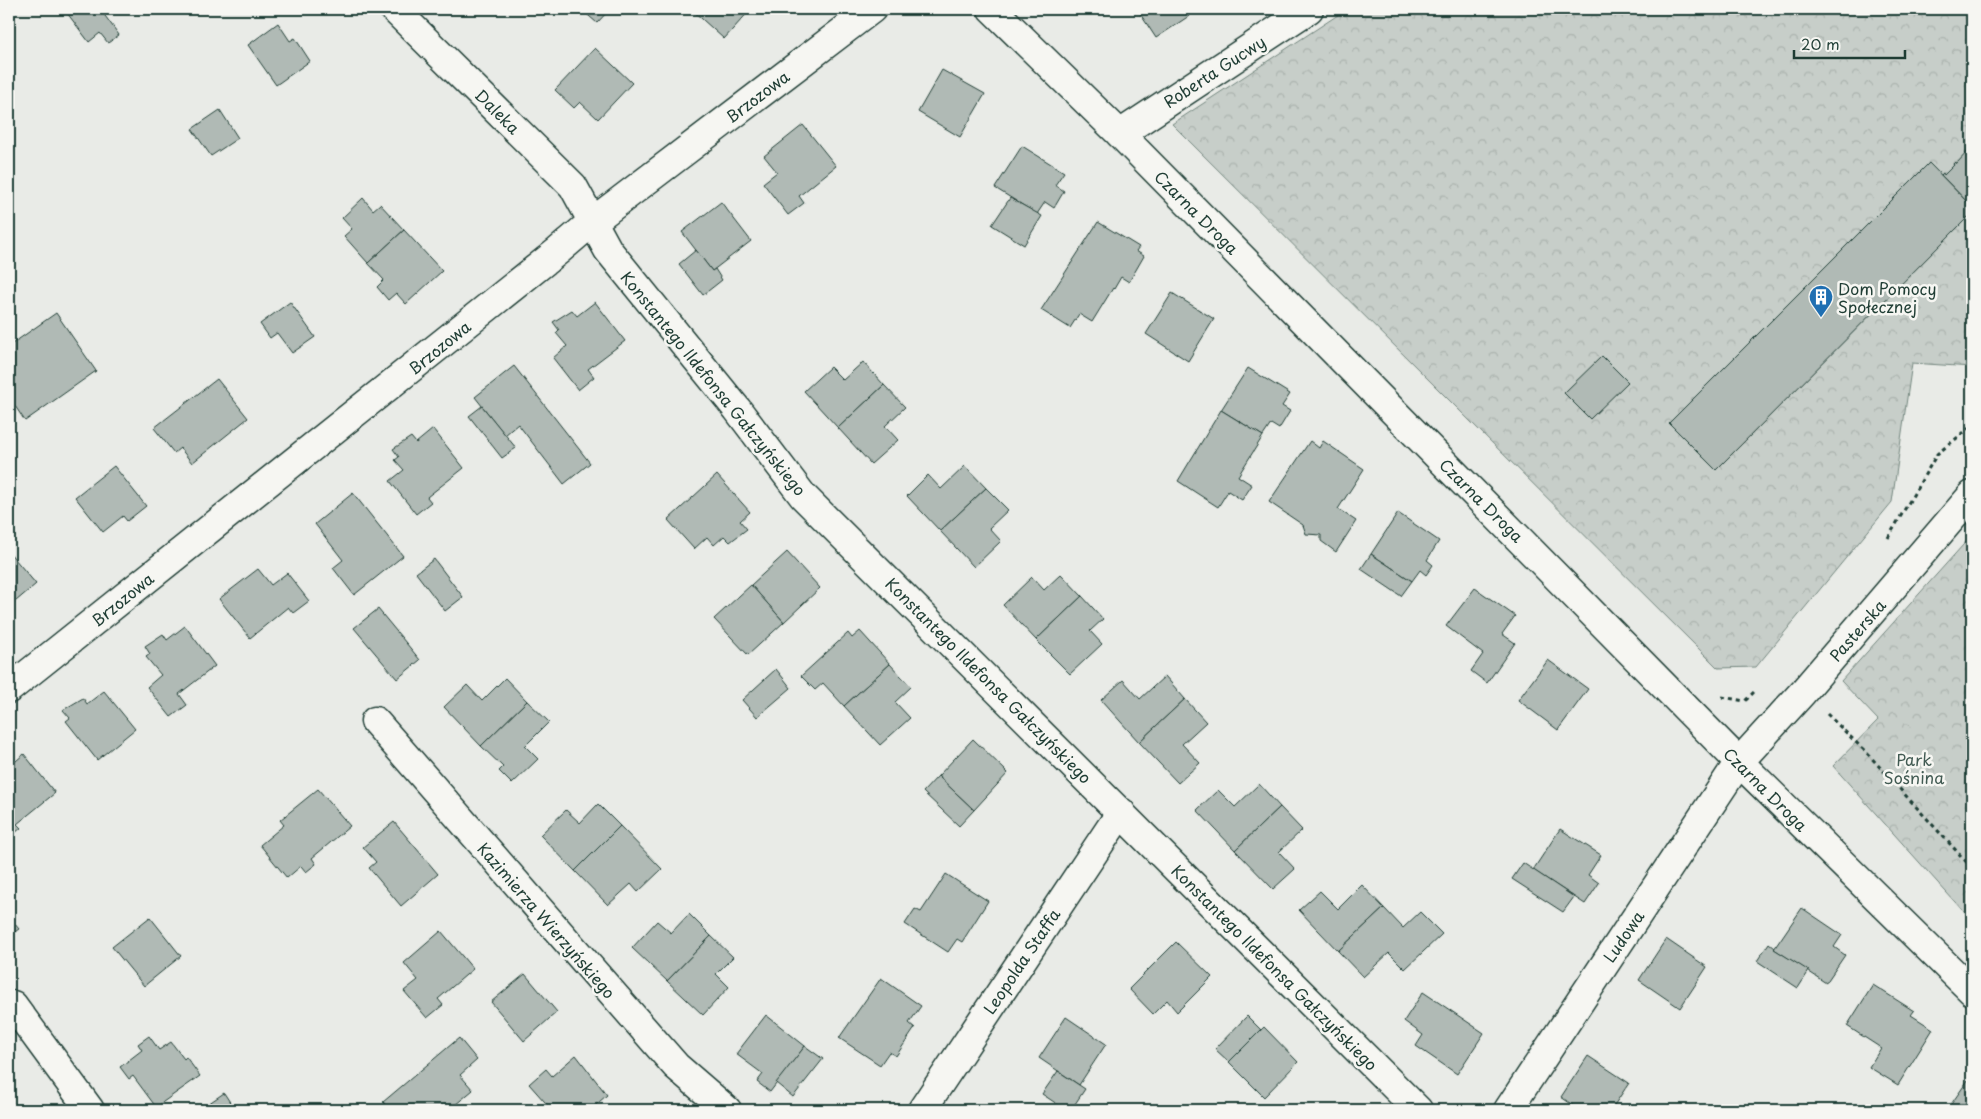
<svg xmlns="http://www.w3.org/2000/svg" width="1981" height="1119" viewBox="0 0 1981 1119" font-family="'Playpen Sans',sans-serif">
<defs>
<pattern id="forest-crowns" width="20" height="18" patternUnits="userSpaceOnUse" patternTransform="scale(1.25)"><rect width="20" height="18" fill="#c7cec9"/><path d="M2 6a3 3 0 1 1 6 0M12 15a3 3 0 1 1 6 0" fill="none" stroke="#aab2ad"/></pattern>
</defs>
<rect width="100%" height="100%" fill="#e9ebe7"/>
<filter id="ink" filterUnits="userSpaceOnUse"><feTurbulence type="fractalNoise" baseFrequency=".02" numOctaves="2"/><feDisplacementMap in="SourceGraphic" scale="10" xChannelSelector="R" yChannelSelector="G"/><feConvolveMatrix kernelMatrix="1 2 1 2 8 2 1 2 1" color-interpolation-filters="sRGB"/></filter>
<g filter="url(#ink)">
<g fill="url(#forest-crowns)" stroke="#73867e">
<polygon points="1347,9 1972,9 1972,367 1912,363 1892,502 1756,667 1718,668 1172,124"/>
<polygon points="1972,535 1972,921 1833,766 1878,720 1841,681"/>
</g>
<g fill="#b0bab5" stroke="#1f3d34">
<polygon points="64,9 100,9 119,35 108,43 100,33 89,42"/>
<polygon points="581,9 610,9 597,23"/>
<polygon points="691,9 751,9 724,39"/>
<polygon points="1137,9 1189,9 1186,11 1189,16 1156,38"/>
<polygon points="278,23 290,41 295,38 310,61 276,85 248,45"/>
<polygon points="595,48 632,83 598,119 580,102 574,108 555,90"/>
<polygon points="942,70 985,94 960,137 918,112"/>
<polygon points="220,110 238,138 211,156 192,129"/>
<polygon points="803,125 836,166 799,196 804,203 788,215 763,183 777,172 764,156"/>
<polygon points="1022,146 1064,172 1055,185 1064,191 1054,208 1045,202 1037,214 995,188"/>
<polygon points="1969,147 1972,151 1972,207 1941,175 1943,173 1944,175 1954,165 1953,164 1955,162 1956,164 1969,150 1967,149"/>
<polygon points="1929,163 1972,207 1972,213 1716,470 1669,423"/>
<polygon points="363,198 373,210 380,204 404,230 368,263 344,236 352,229 342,218"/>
<polygon points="1010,198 1042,216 1024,245 992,225"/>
<polygon points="721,202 751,241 712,271 682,232"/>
<polygon points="1098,222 1139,247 1136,251 1144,256 1129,282 1121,277 1114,289 1113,288 1092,322 1079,314 1070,328 1041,310"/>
<polygon points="404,230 442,271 406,304 396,293 388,300 377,287 384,280 368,263"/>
<polygon points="696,250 712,271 715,269 722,280 703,295 679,264"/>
<polygon points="1172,293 1214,319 1188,361 1146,334"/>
<polygon points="290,302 315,337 292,353 277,333 270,338 260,324"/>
<polygon points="595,302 625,341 588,369 594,377 578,390 553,358 567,346 556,333 559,330 553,322 572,310 577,316"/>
<polygon points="56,313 96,371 25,421 9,397 9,346"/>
<polygon points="1602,356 1628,382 1590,419 1564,393"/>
<polygon points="863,362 884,385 838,428 804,391 830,367 843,380"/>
<polygon points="514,366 590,463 564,484 518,424 505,435 475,397"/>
<polygon points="1248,368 1290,394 1282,406 1290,411 1279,429 1271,424 1263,436 1221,410"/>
<polygon points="217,379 248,418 192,463 180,448 174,453 154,428"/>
<polygon points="884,385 905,407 885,426 898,440 871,464 838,428"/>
<polygon points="482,406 516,448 502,458 469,416"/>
<polygon points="1221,410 1263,436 1238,476 1252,485 1242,500 1228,491 1218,507 1178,481"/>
<polygon points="433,429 464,468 427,497 431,502 416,514 390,481 404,470 395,460 399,457 393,449 411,437 416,443"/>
<polygon points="1310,441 1319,448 1323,441 1364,469 1338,509 1356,521 1336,552 1321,541 1321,535 1306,534 1303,525 1269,502"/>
<polygon points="114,466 146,506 127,521 123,516 103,532 75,497"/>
<polygon points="965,466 986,488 940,531 907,496 928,475 941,489"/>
<polygon points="717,475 750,512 740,521 747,529 730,542 724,536 714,545 707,537 694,549 668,520"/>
<polygon points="986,488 1008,510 989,528 1001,541 974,567 940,531"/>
<polygon points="353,493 403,556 354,595 333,568 343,560 315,524"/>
<polygon points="1398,513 1439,541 1427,560 1433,565 1426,575 1420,570 1412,581 1371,554"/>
<polygon points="9,552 36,584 9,607"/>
<polygon points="787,552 820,588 784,622 751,585"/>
<polygon points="1371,554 1412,581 1401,596 1361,569"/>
<polygon points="434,559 463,597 445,611 416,573"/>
<polygon points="258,569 271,585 287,573 309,601 293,613 288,607 250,638 219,599"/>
<polygon points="1061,574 1082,596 1036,640 1003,605 1032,577 1044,590"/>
<polygon points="751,585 784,622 748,655 714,619"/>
<polygon points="1475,588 1515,616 1502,634 1515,643 1487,683 1471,671 1483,654 1446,626"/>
<polygon points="1082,596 1103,619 1090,631 1102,644 1070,674 1036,640"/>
<polygon points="378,609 420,660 397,679 354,628"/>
<polygon points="185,626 215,666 179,694 187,705 171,717 147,687 161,675 146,657 150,654 145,646 163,634 167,640"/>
<polygon points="860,631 890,664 844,706 823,683 815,690 801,676 848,633 852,638"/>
<polygon points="1548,660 1588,689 1558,730 1518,700"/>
<polygon points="890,664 911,687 895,702 910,718 880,745 844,706"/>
<polygon points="776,669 791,688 757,717 742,700"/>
<polygon points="1165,676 1185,699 1139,742 1101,700 1123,680 1140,699"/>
<polygon points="505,678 527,701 481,746 444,707 467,685 482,701"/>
<polygon points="104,691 135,729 97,760 66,721 70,718 63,710 83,698 87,704"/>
<polygon points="1185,699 1206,722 1182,744 1200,763 1178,783 1139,742"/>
<polygon points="527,701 549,722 525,746 538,759 512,784 499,771 503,767 481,746"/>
<polygon points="973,739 1008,773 974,810 938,776"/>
<polygon points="24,754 55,793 17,824 21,828 9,838 9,767"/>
<polygon points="938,776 974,810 959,826 923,792"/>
<polygon points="1259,784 1280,807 1235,850 1197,810 1218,790 1235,807"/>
<polygon points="318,789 350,826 312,858 316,864 306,872 301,866 287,878 260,845 284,825 280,820"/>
<polygon points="598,804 620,826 575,871 540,835 566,810 580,823"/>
<polygon points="1280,807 1302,830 1279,852 1295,869 1273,889 1235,850"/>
<polygon points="394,822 438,874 401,906 369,868 376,862 363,847"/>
<polygon points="620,826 662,869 638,892 631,884 608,905 575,871"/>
<polygon points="1560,829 1601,855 1588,875 1599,883 1585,904 1533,870"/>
<polygon points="1523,863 1574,897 1563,912 1512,879"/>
<polygon points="946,874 988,901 962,942 957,939 948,952 905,924 915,909 921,912"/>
<polygon points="1362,885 1384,908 1338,951 1299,910 1320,891 1338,909"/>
<polygon points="1384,908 1403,928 1420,912 1442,934 1405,969 1389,953 1363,977 1338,951"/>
<polygon points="1802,908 1842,935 1834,947 1845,955 1826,983 1774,949"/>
<polygon points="689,914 711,936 667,981 632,948 657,921 671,933"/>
<polygon points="9,917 19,929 9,936"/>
<polygon points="150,917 181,956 144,986 112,947"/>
<polygon points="441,931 473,969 438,999 443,1005 427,1018 404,991 418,980 404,963"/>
<polygon points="711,936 733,957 716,974 729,987 703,1015 667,981"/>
<polygon points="1666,939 1707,967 1680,1008 1639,980"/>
<polygon points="1176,942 1212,977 1177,1012 1167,1000 1153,1014 1129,989"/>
<polygon points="1769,943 1775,948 1774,949 1809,971 1798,988 1757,961"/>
<polygon points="525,974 557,1012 524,1041 491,1002"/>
<polygon points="881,978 921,1006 909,1023 915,1028 896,1056 889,1052 880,1065 839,1038"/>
<polygon points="1873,985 1914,1011 1911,1015 1933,1029 1898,1085 1869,1067 1881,1048 1847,1026"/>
<polygon points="1423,992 1484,1033 1457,1074 1416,1046 1423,1035 1404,1021"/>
<polygon points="766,1015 805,1046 770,1092 757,1082 763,1074 736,1054"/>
<polygon points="1247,1016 1261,1030 1229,1062 1215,1049"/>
<polygon points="1066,1017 1106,1044 1079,1085 1039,1058"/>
<polygon points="1264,1027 1298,1062 1264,1097 1229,1062"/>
<polygon points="149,1036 159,1050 171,1042 184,1059 186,1057 200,1076 156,1107 133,1076 129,1079 120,1067 142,1050 138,1044"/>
<polygon points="459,1038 477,1060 460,1075 473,1090 449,1110 391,1110 383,1102"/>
<polygon points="805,1046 823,1059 793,1097 776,1083"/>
<polygon points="576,1055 607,1095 590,1110 552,1110 529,1084 546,1069 552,1076"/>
<polygon points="1588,1056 1629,1083 1611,1110 1580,1110 1561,1097"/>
<polygon points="1058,1071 1085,1089 1071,1110 1066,1110 1042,1094"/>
<polygon points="1968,1080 1972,1083 1972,1110 1947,1110"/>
<polygon points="224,1093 235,1110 199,1110"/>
</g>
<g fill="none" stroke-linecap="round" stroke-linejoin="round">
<defs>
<g id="minor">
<polyline points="394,9 573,186 608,250 737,409 803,496 1418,1110"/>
<polyline points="992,9 1120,134 1739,762 1972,991"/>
<polyline points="1120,134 1309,9"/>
<polyline points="9,689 558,251 592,222 872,9"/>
<polyline points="375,721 676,1066 727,1110"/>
<polyline points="13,1005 90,1110"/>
<polyline points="922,1110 1121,812"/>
<polyline points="1508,1110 1739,762 1803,692 1972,495"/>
</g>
</defs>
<use href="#minor" stroke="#1f3d34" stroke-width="31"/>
<g stroke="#1f3d34" stroke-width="3" stroke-dasharray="4 4" stroke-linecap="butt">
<polyline points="1888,538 1937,454 1972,426"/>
<polyline points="1722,697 1745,701 1756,690"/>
<polyline points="1827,714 1866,752 1972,868"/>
</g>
<use href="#minor" stroke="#f6f6f2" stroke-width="28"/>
</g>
</g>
<defs>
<symbol id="building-pin" viewBox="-11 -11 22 30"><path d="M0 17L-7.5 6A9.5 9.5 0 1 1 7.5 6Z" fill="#1f6fb2" stroke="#f6f6f2"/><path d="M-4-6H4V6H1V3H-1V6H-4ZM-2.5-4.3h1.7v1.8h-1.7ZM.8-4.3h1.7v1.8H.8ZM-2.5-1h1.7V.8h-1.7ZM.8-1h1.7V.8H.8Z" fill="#fff"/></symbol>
</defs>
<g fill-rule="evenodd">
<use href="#building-pin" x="1807" y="283" width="28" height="38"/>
</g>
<g text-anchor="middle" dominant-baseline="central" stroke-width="5" stroke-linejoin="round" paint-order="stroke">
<g font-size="16" fill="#1f3d34" stroke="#f6f6f2">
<text transform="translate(1214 71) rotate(-33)">Roberta Gucwy</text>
<text transform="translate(757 96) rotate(-37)">Brzozowa</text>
<text transform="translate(498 111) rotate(45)">Daleka</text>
<text transform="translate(1197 212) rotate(45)">Czarna Droga</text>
<text transform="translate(439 347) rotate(-39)">Brzozowa</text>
<text transform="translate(714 383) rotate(51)">Konstantego Ildefonsa Gałczyńskiego</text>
<text transform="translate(1482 500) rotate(45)">Czarna Droga</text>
<text transform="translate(122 599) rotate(-39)">Brzozowa</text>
<text transform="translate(1857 630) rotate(-49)">Pasterska</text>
<text transform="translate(989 680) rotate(45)">Konstantego Ildefonsa Gałczyńskiego</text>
<text transform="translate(1766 789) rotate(45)">Czarna Droga</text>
<text transform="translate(547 920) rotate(49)">Kazimierza Wierzyńskiego</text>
<text transform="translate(1623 936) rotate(-56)">Ludowa</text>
<text transform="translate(1021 961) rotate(-56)">Leopolda Staffa</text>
<text transform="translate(1275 967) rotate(45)">Konstantego Ildefonsa Gałczyńskiego</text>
</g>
<g font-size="16" fill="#1f3d34" stroke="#f6f6f2" text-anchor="start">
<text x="1838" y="288">Dom Pomocy<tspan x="1838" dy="18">Społecznej</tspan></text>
</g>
<g font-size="16" fill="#415a52" stroke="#f6f6f2">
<text x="1914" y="759">Park<tspan x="1914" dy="18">Sośnina</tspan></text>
</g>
</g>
<rect width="1981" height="1119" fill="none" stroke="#f6f6f2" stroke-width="30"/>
<rect x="15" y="15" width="1951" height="1089" fill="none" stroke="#1f3d34" stroke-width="2" filter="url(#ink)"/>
<path d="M1794 50v8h111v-8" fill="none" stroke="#1f3d34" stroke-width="2.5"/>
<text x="1801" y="50" font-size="15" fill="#1f3d34" stroke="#f6f6f2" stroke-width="4" paint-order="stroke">20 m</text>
</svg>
